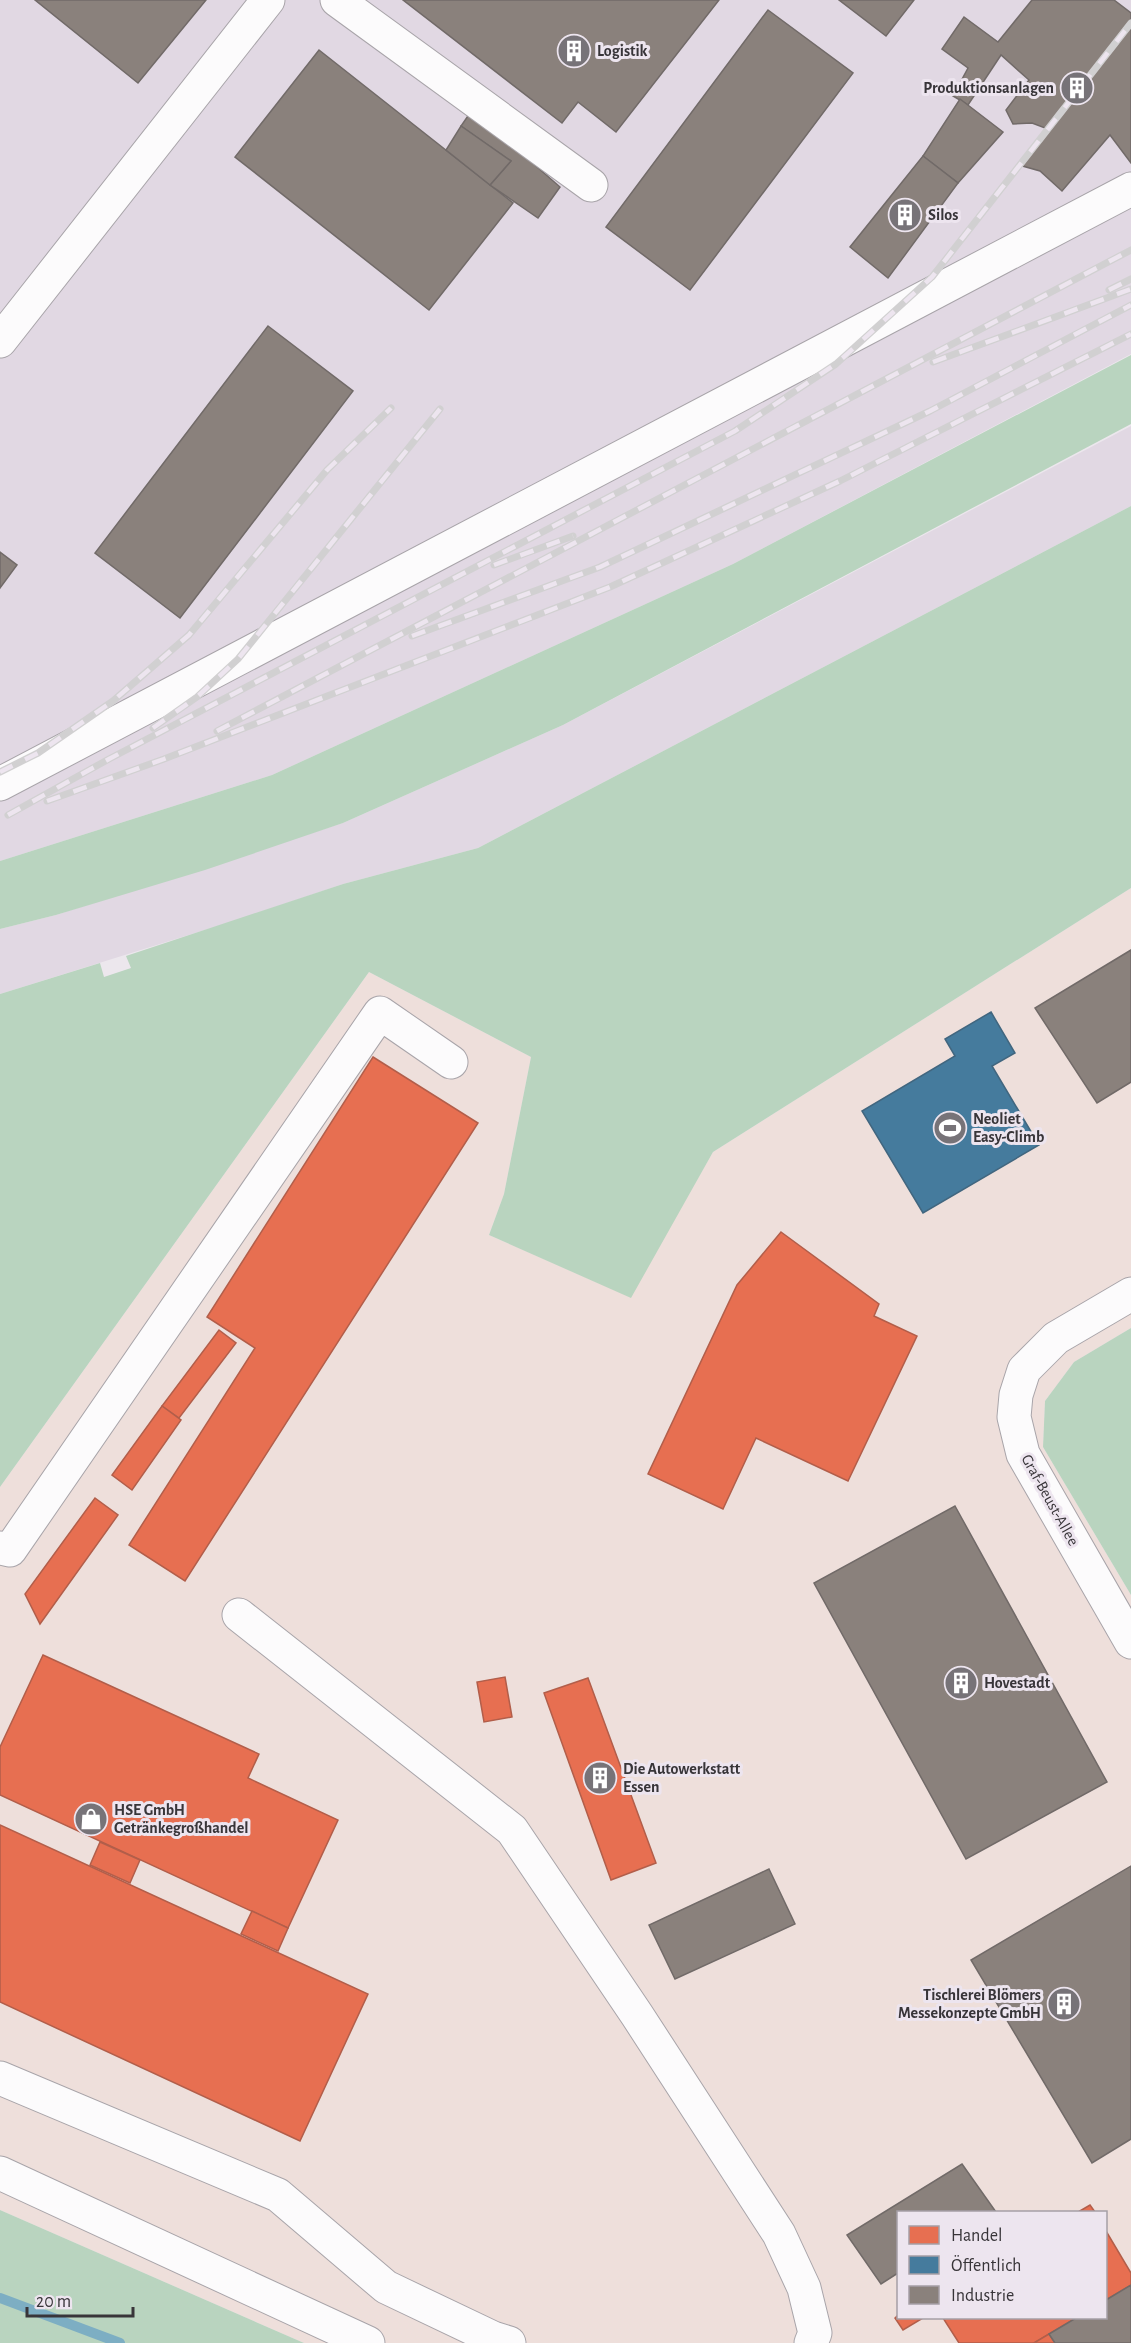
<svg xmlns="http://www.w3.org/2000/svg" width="1131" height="2343" viewBox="0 0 1131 2343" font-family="'Alegreya Sans',sans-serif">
<rect width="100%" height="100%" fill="#ece7ed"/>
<path fill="#eedfdb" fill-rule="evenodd" d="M1131,888V1328L1074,1362L1045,1401L1043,1447L1131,1595V2343H304L0,2210V1487L369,972L531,1057L504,1194L489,1235L630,1297L713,1152ZM898,2212H1106V2318H898Z"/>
<g fill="#e1d8e3">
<polygon points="0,0 1131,0 1131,354 733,564 272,775 0,861"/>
<polygon points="1131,426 1131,506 478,848 343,884 240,919 0,994 0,929 56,915 343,823 563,725"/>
</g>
<g fill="#b9d4bf">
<polygon points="1131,355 1131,424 563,725 343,823 205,870 56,915 0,929 0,861 272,775 733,564"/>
<polygon points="1131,506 1131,888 713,1152 631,1298 489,1235 504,1194 531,1057 369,972 0,1487 0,994 100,963 104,977 131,968 126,956 343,884 478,848"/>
<polygon points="1131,1328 1131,1595 1043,1447 1045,1401 1074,1362"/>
<polygon points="0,2210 304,2343 0,2343"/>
</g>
<g fill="#e76f51" stroke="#b25e4a" stroke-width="1.5">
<polygon points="373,1057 478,1123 185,1581 129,1545 255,1348 207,1317"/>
<polygon points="781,1232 879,1304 874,1316 917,1336 848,1481 756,1438 723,1509 648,1474 737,1285"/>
<polygon points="219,1330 236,1343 179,1418 162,1406"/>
<polygon points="162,1406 181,1420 132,1490 112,1475"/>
<polygon points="95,1498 118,1515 40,1624 25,1594"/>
<polygon points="43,1655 259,1754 248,1778 338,1820 288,1928 0,1795 0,1747"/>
<polygon points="505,1677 512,1717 484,1722 477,1682"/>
<polygon points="588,1678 656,1863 611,1880 544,1693"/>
<polygon points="0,1825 368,1994 300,2141 0,2002"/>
<polygon points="100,1842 140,1860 130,1883 90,1865"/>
<polygon points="252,1911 288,1928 278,1951 241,1934"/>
<polygon points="1090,2205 1095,2212 1078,2212"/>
<polygon points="1106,2231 1131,2273 1131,2285 1106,2300"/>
<polygon points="898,2315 898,2318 923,2318 903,2330 895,2318"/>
<polygon points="943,2318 1076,2318 1034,2343 959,2343"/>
<polygon points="1049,2334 1055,2343 1034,2343"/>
</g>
<polygon fill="#457b9d" stroke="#41667f" stroke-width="1.5" points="991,1012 1015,1053 992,1066 1039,1145 923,1213 862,1111 955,1056 945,1039"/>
<g fill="#8a817c" stroke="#716a68" stroke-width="1.5">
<polygon points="35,0 206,0 138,83"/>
<polygon points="403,0 719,0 616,132 578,102 562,123"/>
<polygon points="839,0 914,0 886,36"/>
<polygon points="1032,0 1114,0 1131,13 1131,163 1110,135 1062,191 1040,171 1019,165 1048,129 1032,123 1013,124 1006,110 1029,80 1001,55 968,105 953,96 968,68 942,49 964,17 998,42"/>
<polygon points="768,10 853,73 690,290 606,227"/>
<polygon points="319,50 513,203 429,310 235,157"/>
<polygon points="960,99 1003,132 958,183 923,156"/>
<polygon points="472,110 560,187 538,218 490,185 511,161 461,126"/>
<polygon points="461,126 511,161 490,185 446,150"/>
<polygon points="923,156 958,183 888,278 850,247"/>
<polygon points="268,326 353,391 180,618 95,553"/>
<polygon points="0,552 17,565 0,588"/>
<polygon points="1131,950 1131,1082 1097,1103 1035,1008"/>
<polygon points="955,1506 1107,1782 966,1859 814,1583"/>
<polygon points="1131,1866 1131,2139 1092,2163 971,1960"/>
<polygon points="769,1869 795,1924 675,1979 649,1925"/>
<polygon points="962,2164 996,2212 898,2212 898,2273 881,2284 847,2235"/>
<polygon points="1131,2285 1131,2343 1055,2343 1049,2334 1076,2318 1106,2318 1106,2300"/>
</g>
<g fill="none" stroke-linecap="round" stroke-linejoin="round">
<polyline stroke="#7daec3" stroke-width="10" points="0,2298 120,2343"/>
<defs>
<g id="minor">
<polyline points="337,0 591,185"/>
<polyline points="0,341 268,0"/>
<polyline points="0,784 1131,189"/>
<polyline points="1131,1294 1056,1338 1024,1370 1016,1395 1014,1417 1023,1454 1131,1642"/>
<polyline points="0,1548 10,1550 380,1013 451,1062"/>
<polyline points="239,1615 512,1830 637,2015 779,2234 804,2288 815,2333 811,2343"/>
<polyline points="0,2078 278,2195 386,2287 493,2338 509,2343"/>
<polyline points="0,2173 368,2343"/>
</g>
</defs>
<use href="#minor" stroke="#a8a4a9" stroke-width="35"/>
<use href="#minor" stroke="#fcfbfc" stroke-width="33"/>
<defs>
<g id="rail">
<polyline points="1109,290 1131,279"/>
<polyline points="933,362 1131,289"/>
<polyline points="494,565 573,536"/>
<polyline points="412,636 600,567 930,411 1131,305"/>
<polyline points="153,728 197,697 238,659 440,409"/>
<polyline points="217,731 1131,250"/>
<polyline points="0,772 38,753 113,701 189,635 327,470 391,408"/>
<polyline points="47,801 164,759 610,587 840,481 1131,334"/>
<polyline points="8,815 109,759 735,431 836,364 932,277 1131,23"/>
</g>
</defs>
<use href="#rail" stroke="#d1d0d1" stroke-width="7"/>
<use href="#rail" stroke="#ede5ef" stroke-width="4.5" stroke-dasharray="14" stroke-linecap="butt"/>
</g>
<defs>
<symbol id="building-disc" viewBox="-11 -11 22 22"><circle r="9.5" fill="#777378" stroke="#ede5ef"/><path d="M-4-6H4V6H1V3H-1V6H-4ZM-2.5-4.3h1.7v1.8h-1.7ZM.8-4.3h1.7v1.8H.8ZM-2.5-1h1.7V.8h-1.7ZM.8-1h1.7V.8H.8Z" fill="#fff"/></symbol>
<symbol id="stadium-disc" viewBox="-11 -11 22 22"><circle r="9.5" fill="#777378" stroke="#ede5ef"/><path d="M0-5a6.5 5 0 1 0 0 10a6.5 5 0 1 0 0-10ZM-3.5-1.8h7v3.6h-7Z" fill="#fff"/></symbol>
<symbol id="shop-disc" viewBox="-11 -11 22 22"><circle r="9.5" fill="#777378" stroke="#ede5ef"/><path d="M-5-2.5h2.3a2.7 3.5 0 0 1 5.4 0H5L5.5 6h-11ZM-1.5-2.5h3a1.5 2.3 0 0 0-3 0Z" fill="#fff"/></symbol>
</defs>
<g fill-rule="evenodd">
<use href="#building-disc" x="555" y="32" width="38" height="38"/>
<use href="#building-disc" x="1058" y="69" width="38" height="38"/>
<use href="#building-disc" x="886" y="196" width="38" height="38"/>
<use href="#stadium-disc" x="931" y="1109" width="38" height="38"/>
<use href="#building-disc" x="942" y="1664" width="38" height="38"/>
<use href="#building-disc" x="581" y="1759" width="38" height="38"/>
<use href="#shop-disc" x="72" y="1800" width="38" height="38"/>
<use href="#building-disc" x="1045" y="1985" width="38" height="38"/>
</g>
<g text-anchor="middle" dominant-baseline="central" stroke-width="6" stroke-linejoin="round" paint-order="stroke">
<g font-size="16" font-weight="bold" fill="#383539" stroke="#ede5ef" text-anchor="start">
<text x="597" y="51">Logistik</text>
<text x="1054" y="88" text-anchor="end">Produktionsanlagen</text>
<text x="928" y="215">Silos</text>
<text x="973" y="1119">Neoliet<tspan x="973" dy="18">Easy-Climb</tspan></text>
<text x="984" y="1683">Hovestadt</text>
<text x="623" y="1769">Die Autowerkstatt<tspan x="623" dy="18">Essen</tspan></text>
<text x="114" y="1810">HSE GmbH<tspan x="114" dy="18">Getränkegroßhandel</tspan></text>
<text x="1041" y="1995" text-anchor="end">Tischlerei Blömers<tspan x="1041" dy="18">Messekonzepte GmbH</tspan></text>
</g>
<g font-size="16" fill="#383539" stroke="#ede5ef">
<text transform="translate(1050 1500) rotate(61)">Graf-Beust-Allee</text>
</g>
</g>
<rect x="897" y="2211" width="210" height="108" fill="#ede5ef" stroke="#a59fa6" stroke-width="1.5"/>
<rect x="909" y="2226" width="30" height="18" fill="#e76f51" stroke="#a59fa6" stroke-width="1.5"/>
<text x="951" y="2241" font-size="18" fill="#383539">Handel</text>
<rect x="909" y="2256" width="30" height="18" fill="#457b9d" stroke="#a59fa6" stroke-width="1.5"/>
<text x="951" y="2271" font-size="18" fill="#383539">Öffentlich</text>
<rect x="909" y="2286" width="30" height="18" fill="#8a817c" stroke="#a59fa6" stroke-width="1.5"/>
<text x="951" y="2301" font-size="18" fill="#383539">Industrie</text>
<path d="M27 2307v9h106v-9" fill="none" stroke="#383539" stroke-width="3"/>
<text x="36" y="2307" font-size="18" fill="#383539" stroke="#ede5ef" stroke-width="4.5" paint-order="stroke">20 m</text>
</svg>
